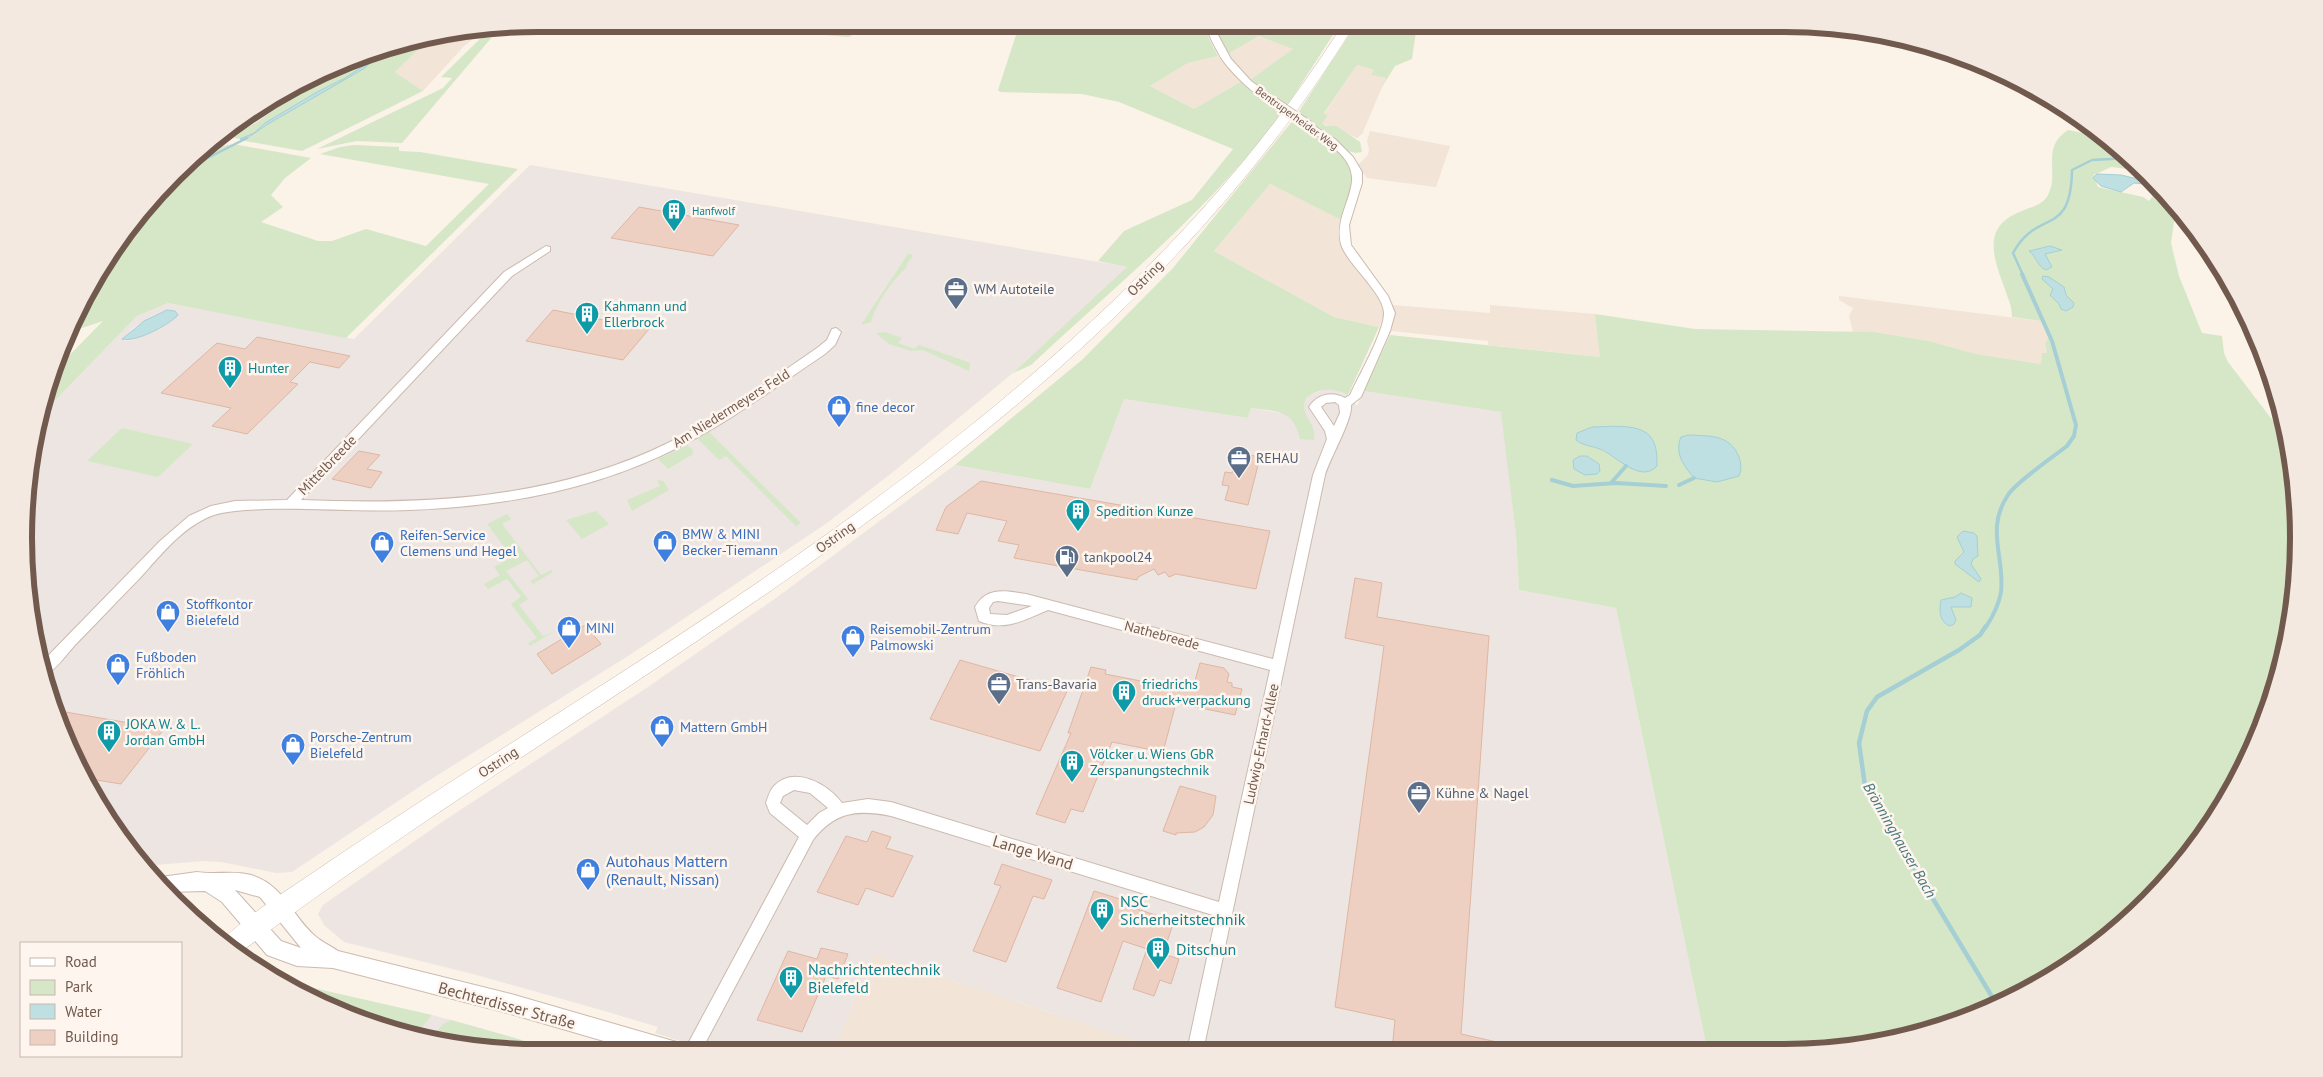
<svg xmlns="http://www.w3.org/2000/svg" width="2323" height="1077" viewBox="0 0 2323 1077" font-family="'PT Sans',sans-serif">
<rect width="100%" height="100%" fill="#fbf2e8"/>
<g fill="#f2e4d7">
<polygon points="859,24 978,24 978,28 913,30 856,28"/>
<polygon points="486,29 464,46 423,91 395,72 433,35"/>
<polygon points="1259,36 1294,49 1250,80 1228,54"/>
<polygon points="1218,56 1242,81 1194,109 1150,86 1188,63"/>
<polygon points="1357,65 1374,70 1372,75 1386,78 1362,134 1357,138 1321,123 1324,114"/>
<polygon points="1370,131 1450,146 1436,187 1367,178 1358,165 1368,155 1369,149 1367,141"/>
<polygon points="1270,184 1341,220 1338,231 1340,245 1380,299 1384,313 1379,327 1334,317 1214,251"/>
<polygon points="1839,296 2041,321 2048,338 2045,344 2047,354 2041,364 1976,354 1929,341 1874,332 1853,332 1849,316 1853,308 1839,300"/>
<polygon points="1392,305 1490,313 1490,305 1595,314 1601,357 1488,345 1488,341 1391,331 1394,314"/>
<polygon points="873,954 939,976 1166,1051 833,1052"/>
</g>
<g fill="#ece5e1" fill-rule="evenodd">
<path d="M530,165L1128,267L1013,373L893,472L827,523L628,656L425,783L292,872L276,873L221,862L204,861L143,866L130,852L93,796L51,704L34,639L24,538L34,438L39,417L137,316L168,303L354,339ZM167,310L176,317L133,340L124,341V337L134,327L152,316Z"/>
<polygon points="1325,389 1337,390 1348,395 1357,406 1364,391 1502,412 1516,535 1519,590 1616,608 1707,1049 1166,1051 873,954 833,1052 719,1053 655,1033 658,1027 601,1010 473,974 344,942 324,925 318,914 323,905 445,820 648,687 776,598 955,465 1090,489 1124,399 1248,418 1251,408 1287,414 1297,424 1315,435 1304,411 1304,402 1310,395"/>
<polygon points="432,1015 477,1027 567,1053 538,1053 438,1043 415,1036"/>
</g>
<g fill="#d6e7c7" fill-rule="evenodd">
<polygon points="687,24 859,24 851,36 848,37"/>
<path d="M978,24H1202L1218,56L1188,63L1150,86L1194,109L1242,81L1283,111C1213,208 1117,284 1031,365L1013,373L1127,267L1098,261L1124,231L1192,200L1233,149L1119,102L1082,94L1000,92L998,90L1018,29L978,28Z"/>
<polygon points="1212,24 1340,24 1287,106 1250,80 1293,49 1259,36 1228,54"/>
<polygon points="1356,24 1417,24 1412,59 1395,66 1382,87 1386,78 1371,75 1374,70 1357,65 1324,113 1327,116 1322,123 1326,126 1336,126 1360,142 1362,152 1356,153 1347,151 1298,113"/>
<polygon points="433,35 395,72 423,91 302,151 245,141 268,124 365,68 383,48"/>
<polygon points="483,36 492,37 402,143 357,141 317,149 443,88 452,78 441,77"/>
<polygon points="378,50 368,63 345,78 317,92 265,123 254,133 240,139 231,137 257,122 295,94 328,78 353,60"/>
<path d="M1294,119C1315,133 1354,151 1353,182C1352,194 1345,208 1341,220L1270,184L1214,251L1334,317L1379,327L1348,395C1334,388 1318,387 1306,399C1298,414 1318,424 1314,440L1300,439C1293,409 1278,412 1251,408L1248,418L1124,399L1090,489L955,465L1083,359L1173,268Z"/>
<path d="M2068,130L2103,137L2144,171L2111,167L2094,175L2098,187L2143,197L2149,201L2159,188L2176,208L2171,243L2179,276L2202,333L2222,336L2224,353L2228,362L2290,443L2299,538L2289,639L2260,735L2193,852L2098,947L1982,1014L1852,1049H1707L1616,608L1519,590L1516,535L1501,412L1364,391L1390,335L1600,357L1595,314L1695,329L1874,332L1929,341L1976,354L2041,364L2042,353H2047L2045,344L2048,338L2041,321L2012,317L2011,307C2000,270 1973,229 2022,211C2031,207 2043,205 2048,195C2060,173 2040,148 2068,130ZM1627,428L1643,431L1647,472C1626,469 1614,454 1594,447Z"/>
<polygon points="233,144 311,158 285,178 271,195 283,207 261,222 318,241 332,241 366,229 426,246 489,184 320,154 340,147 354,145 399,147 399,151 420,152 518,169 346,338 168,303 137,316 39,417 51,374 103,321 70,332 93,281 151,199 186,164 218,147"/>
<path d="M908,254H912V258L907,263V267C893,279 875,305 871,322L861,325Z"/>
<path d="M885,332L902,338L898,343L914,349L919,345C927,348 967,361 970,363L969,371L923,350L912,351L889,344L876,333Z"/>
<polygon points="122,428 193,444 158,477 87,461"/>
<polygon points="709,432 711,434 801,523 796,526 726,456 719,460 697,438"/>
<polygon points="687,445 692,449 693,454 668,469 658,459"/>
<polygon points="659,480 663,481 669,490 632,511 627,500 660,486 657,481"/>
<polygon points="596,511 609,524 582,539 566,520"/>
<polygon points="507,514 511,519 502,524 541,575 551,570 553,572 533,584 530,581 539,576 527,560 506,571 528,599 519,605 543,636 553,632 530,646 528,643 537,638 511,604 521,597 507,579 488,589 484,584 500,575 494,567 512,557 487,524"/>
<polygon points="274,979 432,1015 415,1036 342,1014"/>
<polygon points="451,1020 567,1053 538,1053 429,1041 443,1024"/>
</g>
<g fill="#bee0e3" stroke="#a5cfd4">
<polygon points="383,48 365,68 268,124 245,140 240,139 254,133 265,123 317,92 345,78 368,63 378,50"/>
<polygon points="2097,174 2121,175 2146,181 2144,184 2134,183 2121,192 2101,186 2093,178"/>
<path d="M2050,246L2062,250L2045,254L2052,267L2046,270C2036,265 2037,257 2029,251Z"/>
<polygon points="2043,276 2049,277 2064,287 2066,295 2074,303 2073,307 2066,311 2061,309 2059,304 2050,295 2053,289 2042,279"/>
<path d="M167,310L175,311L178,315C169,325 135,343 122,339L144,321Z"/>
<path d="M1592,427C1609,427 1642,422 1652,439C1657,446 1657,458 1657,466C1641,484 1616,456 1602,450C1594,446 1583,446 1576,440L1577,433Z"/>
<path d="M1688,435C1709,436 1730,434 1739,457C1741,464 1742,469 1739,476L1717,482L1694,478C1684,466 1674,453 1681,437Z"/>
<polygon points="1587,456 1599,464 1600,471 1597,474 1585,475 1574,469 1573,460 1580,456"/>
<polygon points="1963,531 1974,533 1977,536 1978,556 1973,559 1971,564 1981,579 1979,582 1955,564 1955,561 1964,552 1957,537"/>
<path d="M1961,593L1972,598L1971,607H1951L1956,620L1954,624L1950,626C1939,622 1939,610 1941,600L1955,597Z"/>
</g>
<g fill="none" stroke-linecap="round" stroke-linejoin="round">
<g stroke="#a5cfd4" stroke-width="2.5">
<polyline points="176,174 247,138"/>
<path d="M2023,275L2013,253C2038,207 2071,239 2072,170L2092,160L2129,158"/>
</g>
<g stroke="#a5cfd4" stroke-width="4">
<polyline points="1552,480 1573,486 1616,483 1666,486"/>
<polyline points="1611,483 1626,466"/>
<polyline points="1679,485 1694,478"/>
<path d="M1986,627C1993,616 1999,605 2001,592C2005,557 1985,529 2008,495C2016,482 2053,457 2067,446L2074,436L2076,425L2052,341L2022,274"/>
</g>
<polyline stroke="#a5cfd4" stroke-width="4.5" points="1986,626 1980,635 1959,650 1877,697 1867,711 1859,743 1865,786 1997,1005"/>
</g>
<g fill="#eed0c2" stroke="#dfb6a3">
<polygon points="639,207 739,225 713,256 611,238"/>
<polygon points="553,310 649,329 623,360 526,341"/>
<polygon points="257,337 350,356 339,368 310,362 290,382 298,384 247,434 212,426 231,408 161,393 217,343 245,349"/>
<polygon points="359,451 380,455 367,469 382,472 371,488 332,479"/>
<polygon points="1238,453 1260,457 1248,505 1225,500 1229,486 1222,485 1225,472 1232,473"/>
<polygon points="981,481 1270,531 1256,589 1176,574 1169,577 1165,572 1158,575 1154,569 1138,577 1137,580 1014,558 1019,545 998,541 1007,521 967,513 958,534 936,530 946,507"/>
<polygon points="1355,578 1382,583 1377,617 1489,636 1461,1034 1515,1046 1515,1050 1392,1050 1395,1020 1335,1007 1384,646 1345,638"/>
<polygon points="585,625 601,644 552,674 537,654"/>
<polygon points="960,660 1067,691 1040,751 930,719"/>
<polygon points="1200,663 1224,668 1229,674 1227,682 1232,683 1232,687 1242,689 1235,715 1176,703 1163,752 1112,742 1083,812 1071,809 1065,823 1036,814 1071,733 1068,733 1091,667 1106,670 1105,674 1192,691"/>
<polygon points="54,710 164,729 121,784 84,778"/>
<polygon points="1180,786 1216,796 1213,815 1204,827 1195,832 1176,833 1176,835 1163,831"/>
<polygon points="872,831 891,837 886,848 913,856 893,897 866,888 858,905 817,892 846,836 867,842"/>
<polygon points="1002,864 1052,880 1044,899 1033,896 1006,962 973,951 1001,886 994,884"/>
<polygon points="1094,891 1136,904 1134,908 1174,921 1163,954 1179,959 1171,984 1160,980 1154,996 1133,989 1147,949 1123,941 1101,1002 1057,988"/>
<polygon points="821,948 848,954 838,979 826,976 802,1032 757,1020 788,951 817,959"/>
</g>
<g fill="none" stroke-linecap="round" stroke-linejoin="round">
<defs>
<g id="minor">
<path d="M1204,24H1212L1231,59L1251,81L1277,100V104C1264,106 1232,73 1224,62C1216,51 1210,36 1204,24Z"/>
<path d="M1311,124L1335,139L1353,157L1362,172V183L1349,225L1351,245L1388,296L1395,313L1390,331L1361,397L1351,405C1353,419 1330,458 1325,475L1203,1051H1187L1216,916L891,816C857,809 835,812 813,840L700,1053H683L799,837L770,813L766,803C768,797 770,790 774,786C794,765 828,784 842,803L868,799L891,802L1219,902L1270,670L1048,610C1025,620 1004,632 979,621L975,607C987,586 1006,591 1026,594L1273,659L1313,475L1327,439L1325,431L1309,407C1317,394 1332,391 1345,398L1350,395C1359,375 1383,334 1384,314C1385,294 1346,263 1341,244C1338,232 1340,222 1344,210C1347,201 1351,191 1352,181C1354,157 1325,141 1308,129L1306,127ZM1335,402L1339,405L1340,413L1334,426L1321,407L1326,403ZM998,601L1032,606L1007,615L990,614L989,608L993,602ZM794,790L810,793L828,808L819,813L807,825L780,803L783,796Z"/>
<path d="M546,246L550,247V251L512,276L301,500C428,505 555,499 670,442C722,416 769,381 817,348L827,340L832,329L836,328L841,332L835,345L825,354C777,386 731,421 679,447C595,490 502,507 409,510C361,512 314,508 266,509C249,510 231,510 214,515C184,525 160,556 140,578C118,600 97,623 75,645C66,655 56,670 44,676L40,664L160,541L189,516L211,506L235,501L287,500L504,272Z"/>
</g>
<path id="tertiary" d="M197,872C215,875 233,870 251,875C283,884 292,916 315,936C322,942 331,946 338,951L511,994L680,1043L687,1046L690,1053H645L511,1014L333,968L297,966L267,955L222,902L205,891L168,892L154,878ZM235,890L260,897L301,948L281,941Z"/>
<path id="secondary" d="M1343,24H1355C1093,449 624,664 238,954L221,941C253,910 296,885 333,859C412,806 493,755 574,703C858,522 1161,314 1343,24Z"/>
</defs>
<use href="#minor" stroke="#ccbaaf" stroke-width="2"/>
<use href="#tertiary" stroke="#ccbaaf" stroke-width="2"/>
<use href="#secondary" stroke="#d0bbaf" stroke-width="1"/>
<use href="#minor" fill="#fff" fill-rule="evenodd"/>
<use href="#tertiary" fill="#fff" fill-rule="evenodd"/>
<use href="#secondary" fill="#fff" fill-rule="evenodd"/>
<defs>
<polyline id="minor-bridge" points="1274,102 1311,127"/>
</defs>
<use href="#minor-bridge" stroke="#ccbaaf" stroke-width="11" stroke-linecap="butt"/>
<use href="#minor-bridge" stroke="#fff" stroke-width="9"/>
</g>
<defs>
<symbol id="building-pin" viewBox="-11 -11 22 30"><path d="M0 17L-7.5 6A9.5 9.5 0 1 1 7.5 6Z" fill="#0f9aa8" stroke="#fef6ee"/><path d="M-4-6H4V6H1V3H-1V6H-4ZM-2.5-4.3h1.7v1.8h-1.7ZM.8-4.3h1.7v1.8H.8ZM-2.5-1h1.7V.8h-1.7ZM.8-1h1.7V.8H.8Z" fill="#fff"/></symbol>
<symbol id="office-pin" viewBox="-11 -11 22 30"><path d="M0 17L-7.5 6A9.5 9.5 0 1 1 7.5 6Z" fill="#5c6f8a" stroke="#fef6ee"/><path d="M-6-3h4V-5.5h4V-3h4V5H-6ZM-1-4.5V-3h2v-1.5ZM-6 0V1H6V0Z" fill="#fff"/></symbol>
<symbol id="shop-pin" viewBox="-11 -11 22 30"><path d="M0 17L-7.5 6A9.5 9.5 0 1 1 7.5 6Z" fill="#3f7fe0" stroke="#fef6ee"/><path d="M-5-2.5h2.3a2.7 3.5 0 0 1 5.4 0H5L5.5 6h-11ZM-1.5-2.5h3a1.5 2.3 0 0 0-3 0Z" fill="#fff"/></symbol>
<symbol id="fuel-pin" viewBox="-11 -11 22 30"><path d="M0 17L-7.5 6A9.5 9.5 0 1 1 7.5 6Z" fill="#5c6f8a" stroke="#fef6ee"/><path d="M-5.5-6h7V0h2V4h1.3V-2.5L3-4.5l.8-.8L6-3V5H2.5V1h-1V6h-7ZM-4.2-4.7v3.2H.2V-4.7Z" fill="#fff"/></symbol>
</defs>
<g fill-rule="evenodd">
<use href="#building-pin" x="660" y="197" width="28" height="38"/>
<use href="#office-pin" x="942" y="275" width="28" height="38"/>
<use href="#building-pin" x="573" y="300" width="28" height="38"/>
<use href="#building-pin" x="216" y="354" width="28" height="38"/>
<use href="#shop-pin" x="825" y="393" width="28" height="38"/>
<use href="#office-pin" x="1225" y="444" width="28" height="38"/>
<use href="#building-pin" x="1064" y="497" width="28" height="38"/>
<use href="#shop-pin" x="651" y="528" width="28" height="38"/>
<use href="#shop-pin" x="368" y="529" width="28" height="38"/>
<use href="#fuel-pin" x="1053" y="543" width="28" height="38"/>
<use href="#shop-pin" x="154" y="598" width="28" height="38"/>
<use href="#shop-pin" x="555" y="614" width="28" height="38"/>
<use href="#shop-pin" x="839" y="623" width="28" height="38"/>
<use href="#shop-pin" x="104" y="651" width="28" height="38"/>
<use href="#office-pin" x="985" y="670" width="28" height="38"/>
<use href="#building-pin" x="1110" y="678" width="28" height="38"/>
<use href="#shop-pin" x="648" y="713" width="28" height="38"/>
<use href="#building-pin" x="95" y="718" width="28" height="38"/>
<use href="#shop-pin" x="279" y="731" width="28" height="38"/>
<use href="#building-pin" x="1058" y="748" width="28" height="38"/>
<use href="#office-pin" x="1405" y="779" width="28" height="38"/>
<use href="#shop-pin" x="574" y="856" width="28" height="38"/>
<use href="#building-pin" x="1088" y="896" width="28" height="38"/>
<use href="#building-pin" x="1144" y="935" width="28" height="38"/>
<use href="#building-pin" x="777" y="964" width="28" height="38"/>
</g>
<g text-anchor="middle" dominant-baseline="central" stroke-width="5" stroke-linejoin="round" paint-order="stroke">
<g font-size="11" fill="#72594e" stroke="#fef6ee">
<text transform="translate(1297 118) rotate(36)">Bentruperheider Weg</text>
</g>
<g font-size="11" fill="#0d838f" stroke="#fef6ee" text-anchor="start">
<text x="692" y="211">Hanfwolf</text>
</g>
<g font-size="14" fill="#72594e" stroke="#fef6ee">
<text transform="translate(1145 278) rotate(-45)">Ostring</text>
<text transform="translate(731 408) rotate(-32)">Am Niedermeyers Feld</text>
<text transform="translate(327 465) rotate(-46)">Mittelbreede</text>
<text transform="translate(835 537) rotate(-35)">Ostring</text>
<text transform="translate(1162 635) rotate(15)">Nathebreede</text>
<text transform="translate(1261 744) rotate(-78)">Ludwig-Erhard-Allee</text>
<text transform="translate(498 762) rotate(-33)">Ostring</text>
</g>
<g font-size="14" fill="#4e5e75" stroke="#fef6ee" text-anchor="start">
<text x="974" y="289">WM Autoteile</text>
<text x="1256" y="458">REHAU</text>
<text x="1084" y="557">tankpool24</text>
<text x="1016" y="684">Trans-Bavaria</text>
<text x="1436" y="793">Kühne &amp; Nagel</text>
</g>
<g font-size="14" fill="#0d838f" stroke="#fef6ee" text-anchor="start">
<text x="604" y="306">Kahmann und<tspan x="604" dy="16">Ellerbrock</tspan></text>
<text x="248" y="368">Hunter</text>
<text x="1096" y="511">Spedition Kunze</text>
<text x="1142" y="684">friedrichs<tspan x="1142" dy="16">druck+verpackung</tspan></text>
<text x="126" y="724">JOKA W. &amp; L.<tspan x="126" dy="16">Jordan GmbH</tspan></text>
<text x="1090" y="754">Völcker u. Wiens GbR<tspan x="1090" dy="16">Zerspanungstechnik</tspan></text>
</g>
<g font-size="14" fill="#366cbe" stroke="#fef6ee" text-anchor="start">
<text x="856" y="407">fine decor</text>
<text x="682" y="534">BMW &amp; MINI<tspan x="682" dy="16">Becker-Tiemann</tspan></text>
<text x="400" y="535">Reifen-Service<tspan x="400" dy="16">Clemens und Hegel</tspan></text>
<text x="186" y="604">Stoffkontor<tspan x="186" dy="16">Bielefeld</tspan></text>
<text x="586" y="628">MINI</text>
<text x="870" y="629">Reisemobil-Zentrum<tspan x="870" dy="16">Palmowski</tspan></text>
<text x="136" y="657">Fußboden<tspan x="136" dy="16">Fröhlich</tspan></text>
<text x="680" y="727">Mattern GmbH</text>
<text x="310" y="737">Porsche-Zentrum<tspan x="310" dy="16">Bielefeld</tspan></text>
</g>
<g font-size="15" font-style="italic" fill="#46777d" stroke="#fef6ee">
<text transform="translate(1900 840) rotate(60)">Brönninghauser Bach</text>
</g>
<g font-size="16" fill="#72594e" stroke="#fef6ee">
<text transform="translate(1033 852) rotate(17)">Lange Wand</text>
<text transform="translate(507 1005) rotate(15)">Bechterdisser Straße</text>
</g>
<g font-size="16" fill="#366cbe" stroke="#fef6ee" text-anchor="start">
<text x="606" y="861">Autohaus Mattern<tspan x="606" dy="18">(Renault, Nissan)</tspan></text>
</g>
<g font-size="16" fill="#0d838f" stroke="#fef6ee" text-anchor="start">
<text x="1120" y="901">NSC<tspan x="1120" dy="18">Sicherheitstechnik</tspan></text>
<text x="1176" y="949">Ditschun</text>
<text x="808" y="969">Nachrichtentechnik<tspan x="808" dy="18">Bielefeld</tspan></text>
</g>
</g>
<path d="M0 0H2323V1077H0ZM538 32H1784A506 506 0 0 1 2290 538V538A506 506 0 0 1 1784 1044H538A506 506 0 0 1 32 538V538A506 506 0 0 1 538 32Z" fill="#f3e9e1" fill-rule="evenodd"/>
<path fill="none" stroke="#72594e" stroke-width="6" d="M538 32H1784A506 506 0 0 1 2290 538V538A506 506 0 0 1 1784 1044H538A506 506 0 0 1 32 538V538A506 506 0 0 1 538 32Z"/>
<rect x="20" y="942" width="162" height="115" fill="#fef6ee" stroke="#c6b7ae"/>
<rect x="30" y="958" width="25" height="8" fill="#ffffff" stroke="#c6b7ae"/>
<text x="65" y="967" font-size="15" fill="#72594e">Road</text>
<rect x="30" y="980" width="25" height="15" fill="#d6e7c7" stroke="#c6b7ae"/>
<text x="65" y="992" font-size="15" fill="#72594e">Park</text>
<rect x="30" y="1004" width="25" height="15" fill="#bee0e3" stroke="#c6b7ae"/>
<text x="65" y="1017" font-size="15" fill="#72594e">Water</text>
<rect x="30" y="1030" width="25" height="15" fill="#eed0c2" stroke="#c6b7ae"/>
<text x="65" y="1042" font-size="15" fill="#72594e">Building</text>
</svg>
